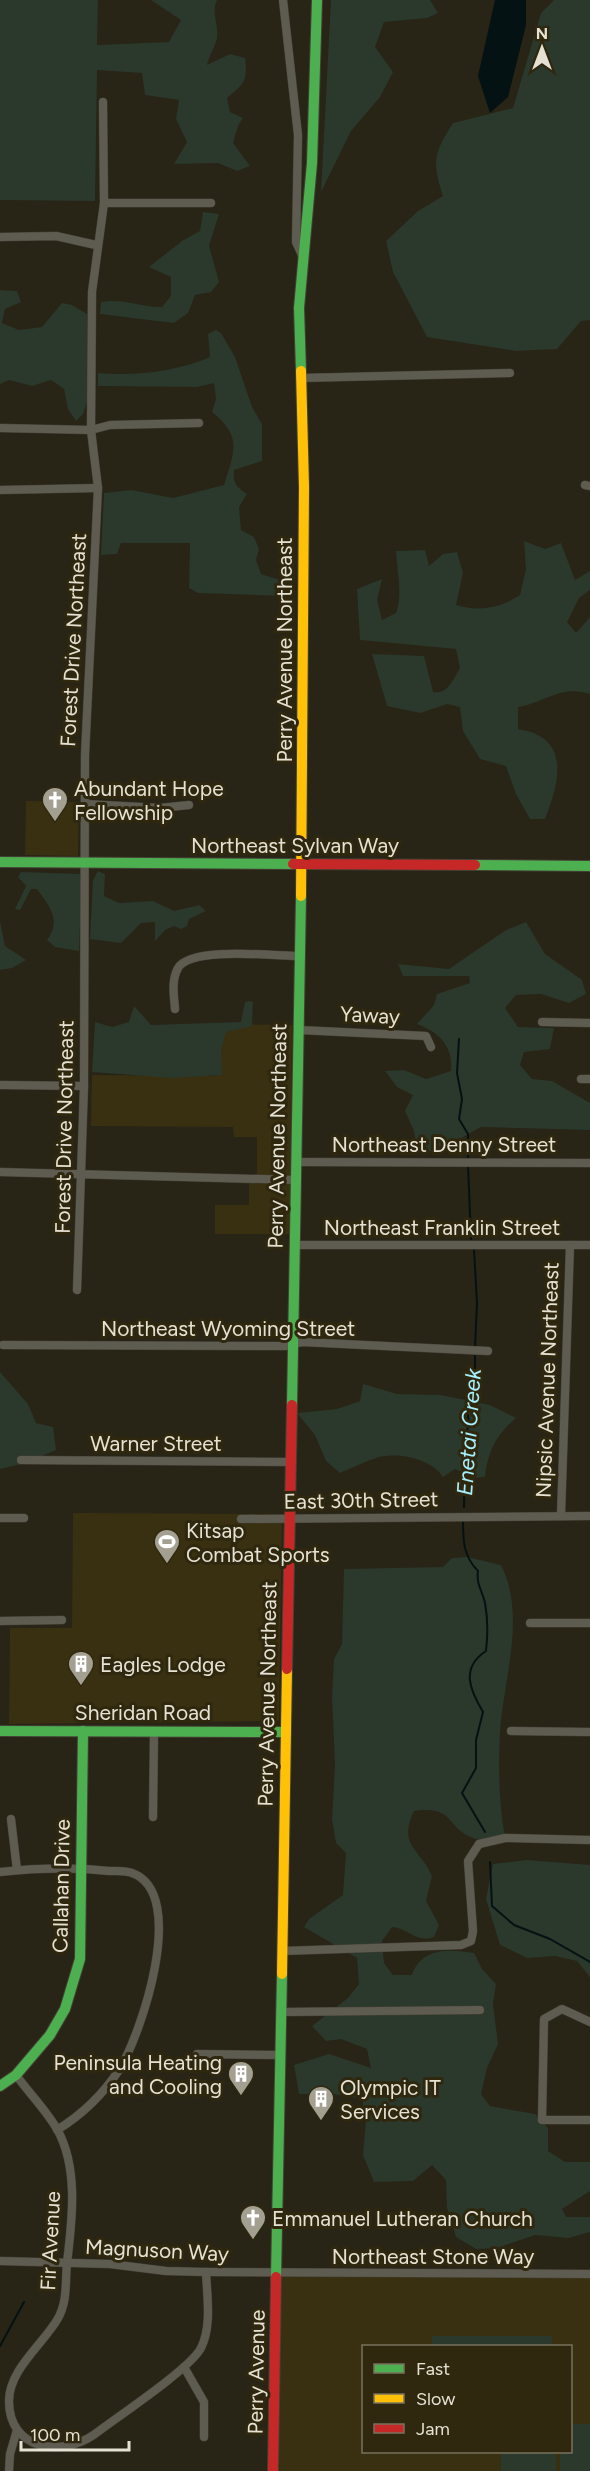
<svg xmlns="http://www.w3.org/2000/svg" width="590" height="2471" viewBox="0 0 590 2471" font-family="Figtree,sans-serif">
<rect width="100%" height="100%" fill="#282416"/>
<g fill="#383011" fill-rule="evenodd">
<polygon points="26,801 79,802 78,856 25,855"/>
<polygon points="215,1024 292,1025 290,1234 215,1234 215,1205 249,1205 249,1175 257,1175 257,1137 234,1137 233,1127 91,1126 92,1075 215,1076"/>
<polygon points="73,1513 282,1514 279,1721 9,1724 10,1628 72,1628"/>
<path d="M277,2273L590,2274V2471H273ZM364,2346H570V2452H364Z"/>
</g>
<g fill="#2b382c">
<path d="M0,0H98L97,45L169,42L181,20L151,0H217C211,13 219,24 217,38C216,45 209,56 207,65L230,54L245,58C248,81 244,84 227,98L230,112L243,118L238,126L233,143L250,166L237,171L218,163L174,164L187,142L176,119L179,100L145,95L142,73L97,70L95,201L0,200Z"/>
<polygon points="331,0 430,0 438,13 427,18 384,22 375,47 393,72 380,97 351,131 321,192"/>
<path d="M554,0H590V320L581,321L557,349L516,351L427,337L393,272L386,241L418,211L443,196C432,162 433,154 453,123L513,108L541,13Z"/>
<path d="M203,212L219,214L209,246L219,282L211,292L195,295L188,313L174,323L100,314L101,302C126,298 137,307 162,307L171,296V277L149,267L182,241L200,231Z"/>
<polygon points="0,290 17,291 21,302 5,309 2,323 19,330 42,327 62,303 72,305 87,314 87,402 83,414 76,421 68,409 64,389 51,380 32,386 9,380 0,384"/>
<path d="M216,330L221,333L235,357L252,407L262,424V461L234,470C233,483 236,487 247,494L239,507L241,530L254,537L259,549L256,560L261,574L286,582V596L198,593L189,588L190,543H121L117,554L101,555L104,493L132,490L173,498L224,485C234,452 243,437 212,412L216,399L214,383L197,387L98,386V373C135,376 175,372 210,357L208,334Z"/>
<path d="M524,541L545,549L561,543L575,580L590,571V590L579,598L567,622L576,633L590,617V694C561,684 544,703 518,707V729C571,737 560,781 545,819H530L516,794L506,766L480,759L463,731L460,707L447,704L420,713L387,706L372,654L424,656L433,692C448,695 453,679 460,668L456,649L360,640L357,589L382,579L377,600L382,620L396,613C403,593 397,573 396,551L425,550L429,566L443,554L457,552L463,573L456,605C479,612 500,608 520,595L526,569Z"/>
<polygon points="98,871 105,874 104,896 119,903 153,901 174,911 199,905 206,911 189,919 187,926 181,929 174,926 165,930 155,941 155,922 141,923 121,943 90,939 93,880"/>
<path d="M21,872L82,874L79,951L55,947L47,940C62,920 49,906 37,889H31L20,910L15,909L26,886L18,877Z"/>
<polygon points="0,921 5,946 26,960 12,968 0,970"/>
<path d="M526,922L545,954L582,980L586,994L569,1003L541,994L516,995L505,1008L518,1027L554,1028L550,1049L524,1052L520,1065L532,1079L552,1081L590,1103V1130L481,1127L438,1151H417L414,1131L405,1111L413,1095L397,1087L385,1071L404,1070L426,1079L451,1071C453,1046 440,1033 417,1024L434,1005L437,994L470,983L469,976H403L398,964L449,969L506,930Z"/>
<polygon points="249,1001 253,1002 252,1026 226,1032 221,1051 222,1075 174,1078 92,1072 95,1022 112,1027 129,1022 134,1006 151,1025 241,1022 245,1002"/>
<polygon points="0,1372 28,1404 36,1423 53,1427 56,1450 26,1463 0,1469"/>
<path d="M363,1384L397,1394L441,1395L490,1405L516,1418C496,1435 488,1451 485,1477L474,1478L455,1469L443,1477C432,1459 399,1452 379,1457C366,1461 352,1468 340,1473L326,1461L315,1435L297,1413L337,1409L360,1401Z"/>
<path d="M467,1557L501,1565C527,1616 503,1680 500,1733C498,1768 499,1804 505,1838C496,1839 484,1842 476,1839C445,1830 457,1805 414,1811C398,1846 419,1847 432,1876L426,1901L439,1925L434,1937C417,1944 408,1928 392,1927L382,1941L384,1963L393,1975H412C421,1947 450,1949 474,1953L482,1969L496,1984L493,2004L498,2044L487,2068L481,2094L490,2106L535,2114L548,2128V2151L565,2162H590V2191L562,2209L566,2217H590V2232L568,2238L535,2235L497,2248L476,2249L456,2237L447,2208L446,2180L432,2165L413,2181L374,2182L363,2155L366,2120L362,2099L333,2094H299L294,2065L329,2054L371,2068L367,2049L341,2039L326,2041L312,2026L348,1998L359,1984L357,1958L304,1927L309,1919L343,1895L346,1853L336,1843L332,1820L335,1765L332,1697L334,1659L342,1644L344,1569L443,1567L452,1558Z"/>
<polygon points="527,1860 590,1865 590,1977 577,1961 555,1956 527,1958 500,1945 486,1899 493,1864"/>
<rect x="432" y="2336" width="120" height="10"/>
<polygon points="571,2424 590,2424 590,2471 560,2471 560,2452 570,2452"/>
<rect x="501" y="2452" width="55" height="19"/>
</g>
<polygon fill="#041213" points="495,0 526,0 526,25 508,97 490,113 478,76"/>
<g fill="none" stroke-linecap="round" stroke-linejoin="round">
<g stroke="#041213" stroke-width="2">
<polyline points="459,1039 457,1073 462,1099 459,1119 468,1134 468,1160"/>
<polyline points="468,1165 471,1239"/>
<polyline points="474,1250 477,1303 475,1347"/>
<polyline points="464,1507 465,1437 469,1424 467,1406 475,1374 475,1356"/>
<path d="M463,1520C463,1540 463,1556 478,1571C476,1584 482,1590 485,1603C488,1619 488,1634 486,1651C460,1668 470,1690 483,1712L476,1740V1768L462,1793L485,1832"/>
<polyline points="490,1862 492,1906 514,1925 550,1939 590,1962"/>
<polyline points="0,2346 24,2302"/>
</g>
<defs>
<g id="street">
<polyline points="283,0 298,135 296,242 302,255"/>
<polyline points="104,203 211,203"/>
<polyline points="0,237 56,236 96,245"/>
<polyline points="301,378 510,373"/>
<polyline points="0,428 91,430 110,425 199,423"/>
<polyline points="585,485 590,486"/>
<polyline points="0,490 98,488"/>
<polyline points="85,804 160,808 189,805"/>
<path d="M175,1009C174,995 171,981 178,968C191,946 275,956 300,956"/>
<polyline points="542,1022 590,1023"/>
<polyline points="299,1030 426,1036 431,1047"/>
<polyline points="581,1079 590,1079"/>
<polyline points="0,1085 84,1086"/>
<polyline points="297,1162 590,1163"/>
<polyline points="0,1172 296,1180"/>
<polyline points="295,1245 590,1245"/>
<polyline points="77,1290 84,1086 85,755 98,488 91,430 92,292 104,203 103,102"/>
<polyline points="3,1345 286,1346 302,1342 488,1351"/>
<polyline points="21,1460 291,1462"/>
<polyline points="561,1515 570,1245"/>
<polyline points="0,1518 24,1518"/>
<polyline points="241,1519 590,1516"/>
<polyline points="0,1621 62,1620"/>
<polyline points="530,1623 590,1623"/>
<polyline points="511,1731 590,1732"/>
<polyline points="153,1817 154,1732"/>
<polyline points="11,1819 17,1870"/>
<path d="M0,1872C37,1868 72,1867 109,1871C116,1871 126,1870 132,1873C189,1893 141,2035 119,2070C102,2096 83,2114 57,2130"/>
<polyline points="282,1951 461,1945 471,1941 473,1931 468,1861 479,1844 505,1838 590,1840"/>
<polyline points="281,2012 480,2010"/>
<polyline points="590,2022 562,2009 544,2019 542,2120 590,2120"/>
<polyline points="197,2054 280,2055"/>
<path d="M16,2075C29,2093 46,2110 57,2129C79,2168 72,2221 67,2263C65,2283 68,2302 57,2320C42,2345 9,2370 9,2401C9,2450 61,2458 95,2434C117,2417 190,2369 201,2348C212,2326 207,2296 206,2272"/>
<polyline points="0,2261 110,2264 166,2271 206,2272 590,2274"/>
<polyline points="184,2367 204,2402 204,2437"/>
<polyline points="9,2471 10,2454 17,2430"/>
</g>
<g id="fast">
<polyline points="301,371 299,308 312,163 317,0"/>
<polyline points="0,862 293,864"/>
<polyline points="475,865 590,866"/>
<polyline points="292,1405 301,896"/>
<polyline points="0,1731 286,1732"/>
<polyline points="0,2086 16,2075 50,2035 65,2009 80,1959 83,1731"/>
<polyline points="276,2277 282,1974"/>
</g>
<g id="slow">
<polyline points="301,371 304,487 301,896"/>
<polyline points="282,1974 287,1669"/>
</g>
<g id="jam">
<polyline points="293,864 475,865"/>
<polyline points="287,1669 292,1405"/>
<polyline points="273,2471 276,2277"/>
</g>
</defs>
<use href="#street" stroke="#444035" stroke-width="9"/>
<use href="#fast" stroke="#444035" stroke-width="12"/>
<use href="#slow" stroke="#444035" stroke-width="12"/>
<use href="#jam" stroke="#444035" stroke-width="12"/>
<use href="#street" stroke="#5e5b50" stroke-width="8"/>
<use href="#fast" stroke="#4caf50" stroke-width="10"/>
<use href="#slow" stroke="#ffc107" stroke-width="10"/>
<use href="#jam" stroke="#c62828" stroke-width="10"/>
</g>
<defs>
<symbol id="church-pin" viewBox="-11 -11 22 30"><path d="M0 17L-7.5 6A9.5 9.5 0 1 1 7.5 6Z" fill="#a4a091" stroke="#2f280f"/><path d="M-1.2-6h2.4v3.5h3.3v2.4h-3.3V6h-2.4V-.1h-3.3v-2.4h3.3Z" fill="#fff"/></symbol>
<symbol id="stadium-pin" viewBox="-11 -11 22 30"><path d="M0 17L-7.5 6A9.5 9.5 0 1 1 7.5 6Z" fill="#a4a091" stroke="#2f280f"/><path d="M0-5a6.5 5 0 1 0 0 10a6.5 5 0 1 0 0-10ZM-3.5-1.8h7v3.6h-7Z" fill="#fff"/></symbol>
<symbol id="building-pin" viewBox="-11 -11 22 30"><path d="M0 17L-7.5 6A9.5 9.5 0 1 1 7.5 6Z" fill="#a4a091" stroke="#2f280f"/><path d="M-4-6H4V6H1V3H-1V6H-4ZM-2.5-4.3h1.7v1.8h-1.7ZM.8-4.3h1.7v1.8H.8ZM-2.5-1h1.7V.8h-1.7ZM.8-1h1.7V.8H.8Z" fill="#fff"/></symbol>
</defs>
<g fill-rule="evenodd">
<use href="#church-pin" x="40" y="785" width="30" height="40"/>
<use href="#stadium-pin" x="152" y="1527" width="30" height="40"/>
<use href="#building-pin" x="66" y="1649" width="30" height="40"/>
<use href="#building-pin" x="226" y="2059" width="30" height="40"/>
<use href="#building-pin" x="306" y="2084" width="30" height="40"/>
<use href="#church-pin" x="238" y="2203" width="30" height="40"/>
</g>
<g text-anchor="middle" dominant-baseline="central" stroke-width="6" stroke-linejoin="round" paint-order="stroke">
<g font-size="21" fill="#e6e2d3" stroke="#2f280f">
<text transform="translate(73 640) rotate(-87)">Forest Drive Northeast</text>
<text transform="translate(284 650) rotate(-90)">Perry Avenue Northeast</text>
<text x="295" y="845">Northeast Sylvan Way</text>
<text transform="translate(370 1015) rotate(3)">Yaway</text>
<text transform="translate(64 1127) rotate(-89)">Forest Drive Northeast</text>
<text transform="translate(277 1136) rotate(-89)">Perry Avenue Northeast</text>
<text x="444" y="1144">Northeast Denny Street</text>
<text x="442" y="1227">Northeast Franklin Street</text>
<text x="228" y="1328">Northeast Wyoming Street</text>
<text transform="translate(547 1380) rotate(-88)">Nipsic Avenue Northeast</text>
<text x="156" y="1443">Warner Street</text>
<text transform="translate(361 1500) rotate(-1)">East 30th Street</text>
<text transform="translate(267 1694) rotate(-89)">Perry Avenue Northeast</text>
<text x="143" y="1712">Sheridan Road</text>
<text transform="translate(61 1886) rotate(-89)">Callahan Drive</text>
<text transform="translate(50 2241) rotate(-87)">Fir Avenue</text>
<text transform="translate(157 2250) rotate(3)">Magnuson Way</text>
<text x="433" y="2256">Northeast Stone Way</text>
<text transform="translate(256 2372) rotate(-89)">Perry Avenue</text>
</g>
<g font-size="21" fill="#e6e2d3" stroke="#2f280f" text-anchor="start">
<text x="74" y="788">Abundant Hope<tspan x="74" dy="24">Fellowship</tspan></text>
<text x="186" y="1530">Kitsap<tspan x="186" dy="24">Combat Sports</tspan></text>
<text x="100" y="1664">Eagles Lodge</text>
<text x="222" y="2062" text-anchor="end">Peninsula Heating<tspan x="222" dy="24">and Cooling</tspan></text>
<text x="340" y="2087">Olympic IT<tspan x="340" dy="24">Services</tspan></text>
<text x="272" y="2218">Emmanuel Lutheran Church</text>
</g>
<g font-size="22" font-style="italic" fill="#a6effc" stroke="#2f280f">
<text transform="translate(469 1432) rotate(-86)">Enetai Creek</text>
</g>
</g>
<rect x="362" y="2345" width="210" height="108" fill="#2f280f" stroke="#78725d" stroke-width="1.5"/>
<rect x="374" y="2364" width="30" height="9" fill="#4caf50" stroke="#78725d" stroke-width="1.5"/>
<text x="416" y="2375" font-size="18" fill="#e6e2d3">Fast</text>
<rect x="374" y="2394" width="30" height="9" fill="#ffc107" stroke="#78725d" stroke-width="1.5"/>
<text x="416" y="2405" font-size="18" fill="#e6e2d3">Slow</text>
<rect x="374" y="2424" width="30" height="9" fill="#c62828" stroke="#78725d" stroke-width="1.5"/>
<text x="416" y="2435" font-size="18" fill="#e6e2d3">Jam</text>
<g transform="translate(542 48)" stroke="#2f280f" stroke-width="4.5" paint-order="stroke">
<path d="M0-4.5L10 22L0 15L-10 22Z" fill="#e6e2d3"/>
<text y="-9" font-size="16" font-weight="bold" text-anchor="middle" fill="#e6e2d3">N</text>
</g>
<path d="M21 2441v9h108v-9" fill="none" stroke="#e6e2d3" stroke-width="3"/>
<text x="30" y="2441" font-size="18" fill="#e6e2d3" stroke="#2f280f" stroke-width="4.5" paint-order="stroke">100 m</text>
</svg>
